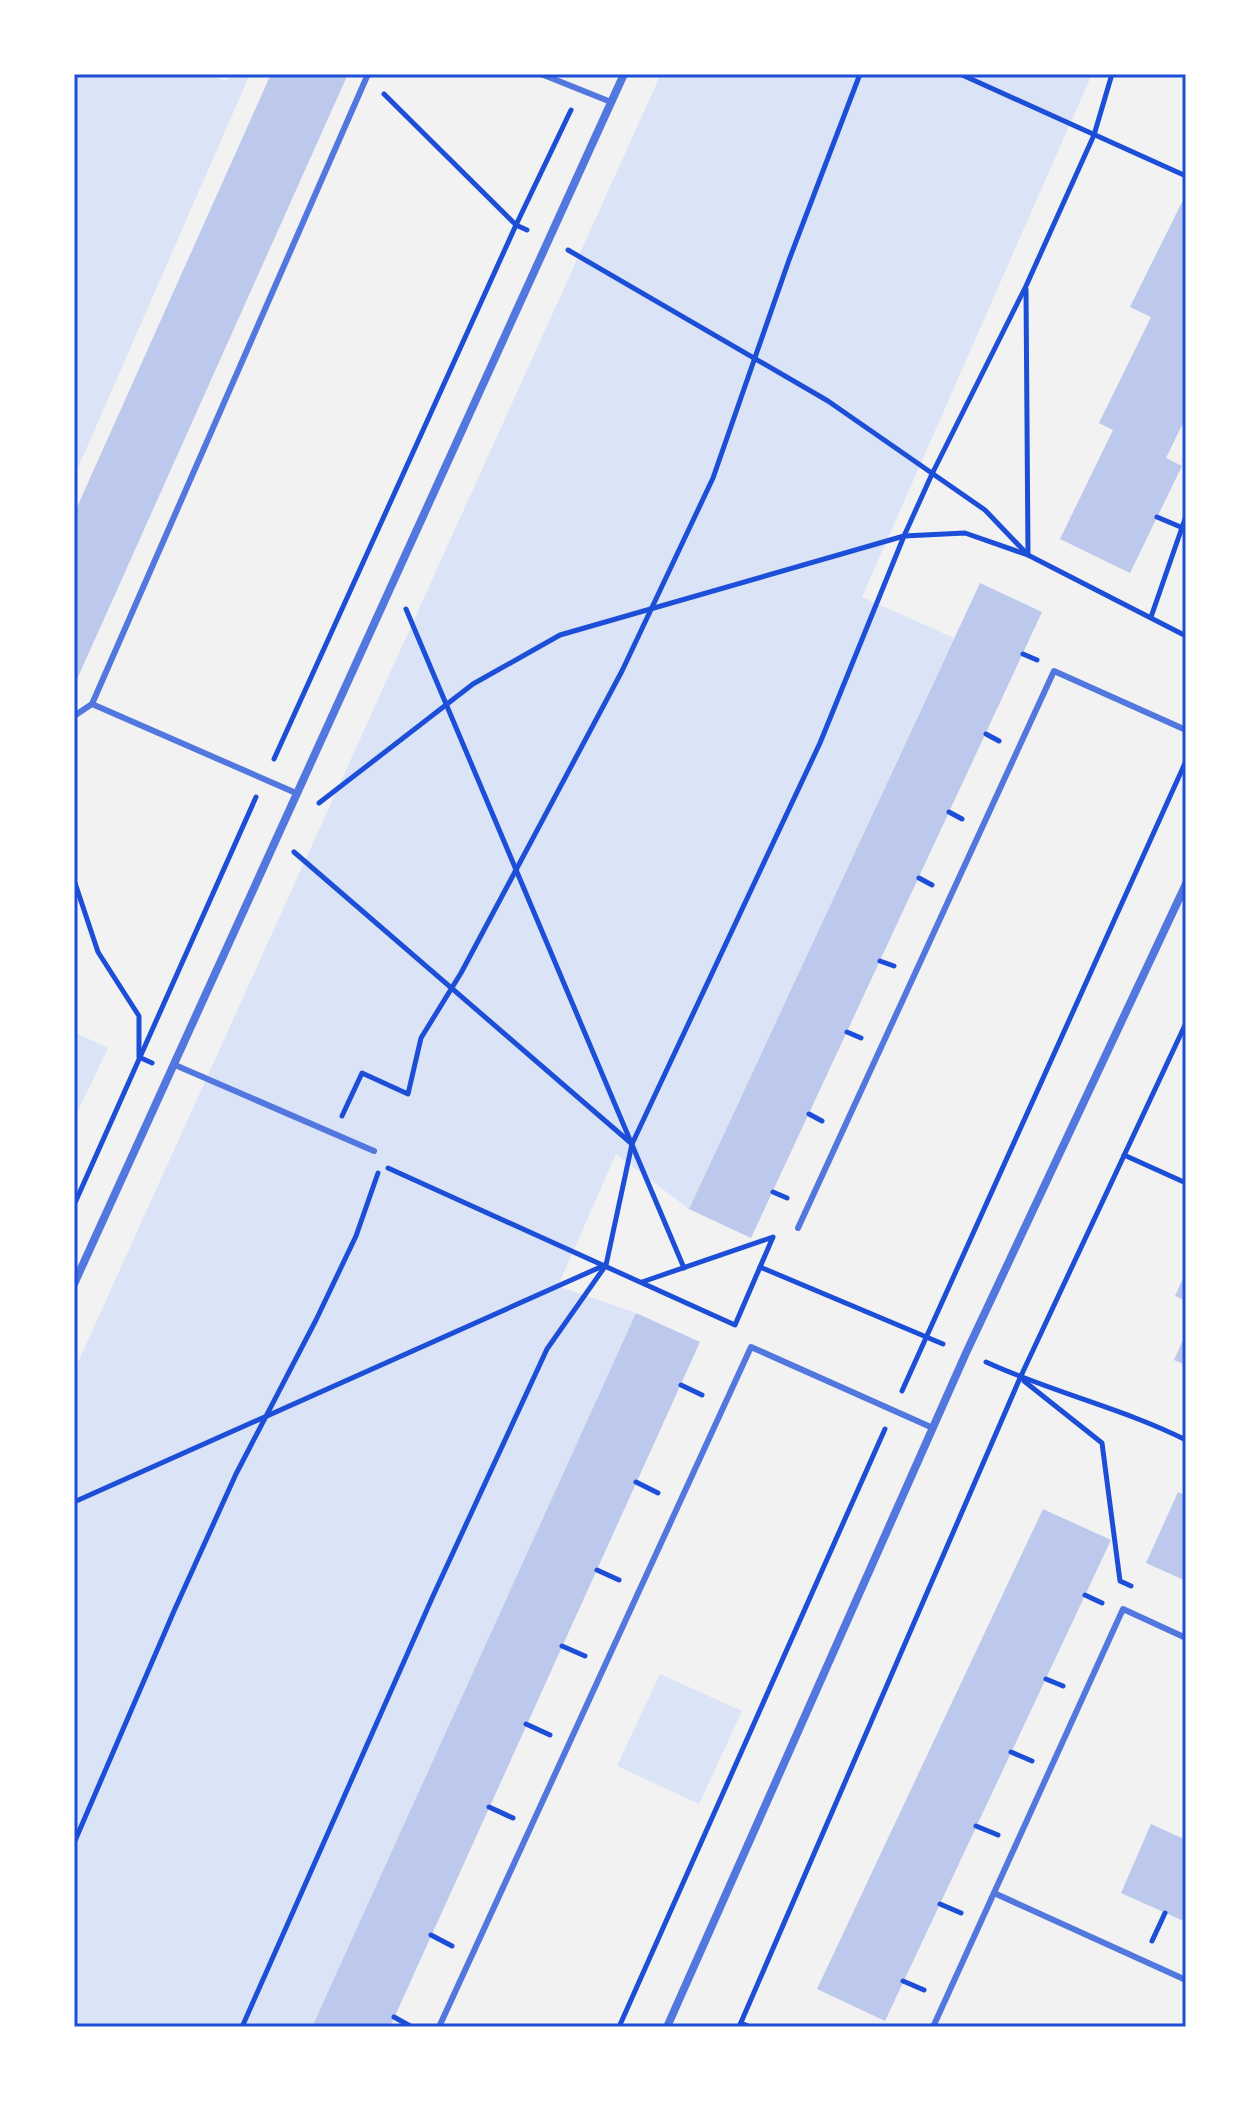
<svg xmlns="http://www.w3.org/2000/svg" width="1260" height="2101" viewBox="0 0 1260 2101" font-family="'Noto Serif',serif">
<rect width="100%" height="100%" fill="#f2f2f2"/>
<g fill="#dbe4f7">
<polygon points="74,74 209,74 226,81 230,74 250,74 74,477"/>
<polygon points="661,74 1092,74 862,597 954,638 689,1209 616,1154 558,1286 636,1313 312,2027 74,2027 74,1371"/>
<polygon points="74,1032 108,1048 74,1119"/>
<polygon points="660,1674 742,1711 699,1804 617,1766"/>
</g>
<g fill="#bdc9ec">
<polygon points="271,74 348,74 74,686 74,514"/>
<polygon points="1182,202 1186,204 1186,417 1166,458 1182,466 1130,573 1060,539 1113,430 1099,423 1151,317 1130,307"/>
<polygon points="980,583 1042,612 751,1238 689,1209"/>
<polygon points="1186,1272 1186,1301 1175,1296"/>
<polygon points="636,1313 700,1342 390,2027 312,2027"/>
<polygon points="1186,1333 1186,1365 1174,1360"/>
<polygon points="1178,1492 1186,1496 1186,1581 1146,1563"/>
<polygon points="1043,1509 1111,1540 885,2021 817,1989"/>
<polygon points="1151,1824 1186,1840 1186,1922 1121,1893"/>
</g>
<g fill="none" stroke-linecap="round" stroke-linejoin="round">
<g stroke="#1d4ed8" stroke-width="5">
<polyline points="960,74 1186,176"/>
<polyline points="384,94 516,225 527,230"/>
<polyline points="568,250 828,401 985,510 1028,555 1186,636"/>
<polyline points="1157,517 1183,528"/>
<polyline points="406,609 684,1268"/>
<polyline points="1151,617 1186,516"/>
<polyline points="1023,654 1037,660"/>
<polyline points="986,734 999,741"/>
<polyline points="274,759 516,225 571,110"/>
<polyline points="319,803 473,684 560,635 904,536 965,533 1028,555 1026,289"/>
<polyline points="949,812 962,819"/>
<polyline points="294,852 632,1144"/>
<polyline points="919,878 932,885"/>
<polyline points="74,880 98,952 139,1016 139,1057 152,1063"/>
<polyline points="880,961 894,966"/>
<polyline points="847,1032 861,1038"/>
<polyline points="809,1114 822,1121"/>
<polyline points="342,1116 362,1073 408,1094 421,1038 461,973 622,671 713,478 789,260 860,74"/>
<polyline points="1124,1155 1186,1183"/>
<polyline points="388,1168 735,1325 773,1237 642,1282"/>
<polyline points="773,1192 787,1198"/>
<polyline points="74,1205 256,797"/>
<polyline points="760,1267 943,1344"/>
<path d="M986,1362C1051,1392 1122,1408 1186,1440"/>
<polyline points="1024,1381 1102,1443 1120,1581 1131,1586"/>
<polyline points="681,1385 702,1395"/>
<polyline points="902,1391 1186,761"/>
<polyline points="636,1482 658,1493"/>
<polyline points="74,1502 605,1265"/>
<polyline points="597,1570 619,1580"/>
<polyline points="1085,1595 1102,1603"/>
<polyline points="562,1646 585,1656"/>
<polyline points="1046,1679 1063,1686"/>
<polyline points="526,1724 550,1735"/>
<polyline points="1011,1752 1032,1761"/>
<polyline points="489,1807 513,1818"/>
<polyline points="976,1826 998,1835"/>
<polyline points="74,1843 174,1611 236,1474 316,1320 356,1236 378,1173"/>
<polyline points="940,1904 961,1913"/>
<polyline points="431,1935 452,1946"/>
<polyline points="1152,1941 1165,1913"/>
<polyline points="903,1981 924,1990"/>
<polyline points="394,2017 412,2027"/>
<polyline points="741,2023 750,2027"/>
<polyline points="242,2027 433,1596 547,1349 606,1265 632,1144 820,743 904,536 932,474 1026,286 1094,135 1112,74"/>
<polyline points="619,2027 885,1429"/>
<polyline points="739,2027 1020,1378 1186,1023"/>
</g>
<g stroke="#5277de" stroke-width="6">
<polyline points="541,74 611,102"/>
<polyline points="92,704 368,74"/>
<polyline points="74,716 92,704 296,793"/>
<polyline points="175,1065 374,1151"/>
<polyline points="798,1228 1054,671 1186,730"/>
<polyline points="994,1893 1186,1980"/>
<polyline points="439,2027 751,1347 933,1428"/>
<polyline points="933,2027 1123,1609 1186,1638"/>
</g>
<g stroke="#5277de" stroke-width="8">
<polyline points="74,1284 624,74"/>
<polyline points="667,2027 966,1353 1186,884"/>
</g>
</g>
<rect width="1260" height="2101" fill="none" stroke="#ffffff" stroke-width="152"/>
<rect x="76" y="76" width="1108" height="1949" fill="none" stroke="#1d4ed8" stroke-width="3"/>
</svg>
